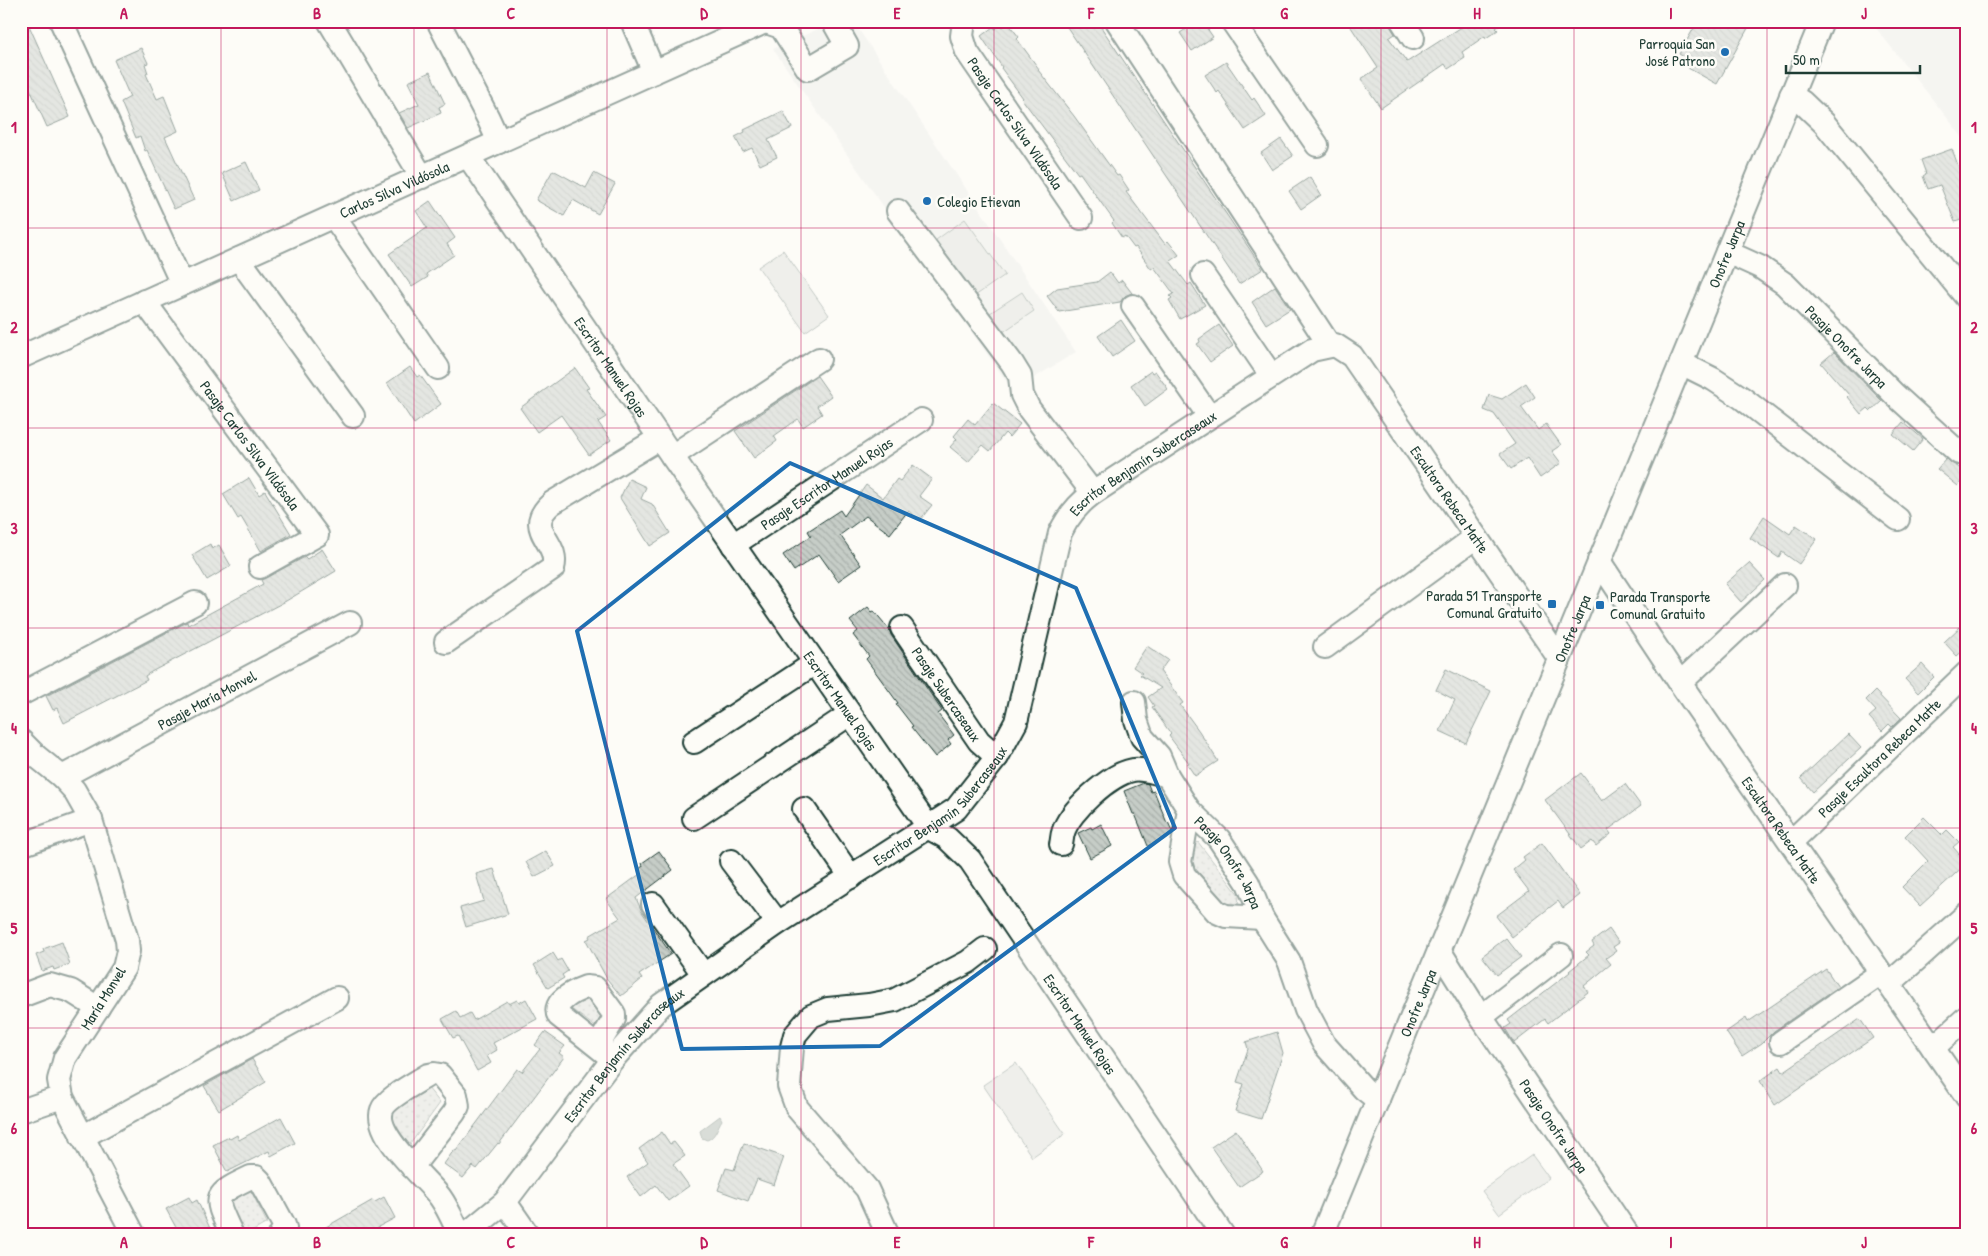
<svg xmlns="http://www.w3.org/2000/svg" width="1988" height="1256" viewBox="0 0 1988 1256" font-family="'Patrick Hand',sans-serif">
<defs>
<pattern id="grass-dots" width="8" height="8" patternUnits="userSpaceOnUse" patternTransform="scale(1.25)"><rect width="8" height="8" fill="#dde0db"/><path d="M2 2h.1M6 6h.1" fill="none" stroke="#bdc1bd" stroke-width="1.8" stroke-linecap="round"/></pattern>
<pattern id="building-back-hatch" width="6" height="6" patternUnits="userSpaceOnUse" patternTransform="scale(1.25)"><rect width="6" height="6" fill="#c6cdc7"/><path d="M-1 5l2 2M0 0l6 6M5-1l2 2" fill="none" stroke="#aab1ac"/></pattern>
</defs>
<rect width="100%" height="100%" fill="#fdfcf7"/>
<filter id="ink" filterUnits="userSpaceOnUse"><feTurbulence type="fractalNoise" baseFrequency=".02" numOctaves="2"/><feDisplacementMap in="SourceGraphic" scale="10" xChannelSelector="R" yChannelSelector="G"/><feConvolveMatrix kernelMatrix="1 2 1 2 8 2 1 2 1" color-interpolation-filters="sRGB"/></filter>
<g filter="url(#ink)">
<g fill="#eceee9">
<polygon points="836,21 853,21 1076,352 1013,391 773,49"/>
<polygon points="1875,21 1967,21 1967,143 1872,23"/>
</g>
<g fill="url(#grass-dots)" stroke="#7e8e88">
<polygon points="1198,842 1239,895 1238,906 1223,905 1183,854"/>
<polygon points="588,996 606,1018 597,1028 570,1008"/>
<polygon points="424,1083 440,1103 408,1147 383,1106"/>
<polygon points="249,1187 267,1223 246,1235 238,1235 221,1202"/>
</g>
<g fill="#dde0db" stroke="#7e8e88">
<polygon points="965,219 1005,275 975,296 936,240"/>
<polygon points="783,250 829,315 805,332 758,267"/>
<polygon points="1022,292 1034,311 1003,332 990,313"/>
<polygon points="1016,1063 1065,1134 1032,1157 983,1085"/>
<polygon points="1532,1155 1549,1178 1499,1214 1482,1191"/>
</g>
<path fill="#aeb8b1" stroke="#75877f" d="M720,1116L722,1120C717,1127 716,1137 707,1140L702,1138L700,1131Z"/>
<g fill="url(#building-back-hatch)" stroke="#1f3d34">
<polygon points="21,21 27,21 70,117 47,127 21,69"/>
<polygon points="1063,21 1097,21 1263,269 1239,284"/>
<polygon points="1198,21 1202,21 1213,37 1192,51 1180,33"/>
<polygon points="1347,21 1387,21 1395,34 1389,38 1407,62 1471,21 1506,21 1496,28 1498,30 1486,38 1485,36 1462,52 1465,58 1448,69 1445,64 1381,108 1361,79 1378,68"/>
<polygon points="1698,21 1752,21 1717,84 1688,68 1692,62 1679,54"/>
<polygon points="1008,23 1019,37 1017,39 1039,69 1038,70 1074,116 1117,176 1119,175 1129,190 1126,192 1165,244 1168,241 1179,255 1170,261 1188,285 1191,283 1205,305 1180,319 1169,300 1172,298 1170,296 1174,294 1154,267 1151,269 1136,247 1134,248 1125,236 1122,238 1112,223 1114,221 1080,173 1078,174 1022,99 1023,98 1001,68 1002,67 981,36 993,27 995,29 1001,25 1003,27"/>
<polygon points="141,48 148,63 145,64 148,73 146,74 157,99 164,96 178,131 165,137 194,200 174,209 147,150 145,151 140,136 136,138 121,102 130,97 114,60"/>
<polygon points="1226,62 1252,100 1254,98 1266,116 1245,130 1219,91 1217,93 1205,75"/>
<polygon points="430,72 445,104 439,107 441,113 408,128 399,113 419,104 408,82"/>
<polygon points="783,111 792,128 768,140 777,157 760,165 752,148 743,152 735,137 745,132 744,130"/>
<polygon points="1281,139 1293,156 1272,170 1261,153"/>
<polygon points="1952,149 1967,190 1967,218 1955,222 1940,185 1928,189 1923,176 1926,174 1921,160"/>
<polygon points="246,162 259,190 234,201 222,173"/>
<polygon points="553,170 586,188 594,173 615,184 598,214 573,200 564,216 536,200"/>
<polygon points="1310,177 1321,195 1301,209 1289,191"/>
<polygon points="430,201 455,238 447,244 454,255 426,274 428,277 412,287 389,254 427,228 416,211"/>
<polygon points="1110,272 1118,283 1122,280 1132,293 1125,296 1120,302 1059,312 1047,296 1057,288 1097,282"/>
<polygon points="1275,286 1290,309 1266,324 1252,302"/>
<polygon points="1121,320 1135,341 1112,357 1098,336"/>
<polygon points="1219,325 1233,346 1210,362 1197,344 1200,342 1199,339"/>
<polygon points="1834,352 1882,401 1871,411 1868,408 1861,414 1847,397 1849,395 1821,363"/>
<polygon points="410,367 417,377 420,375 441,404 414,424 387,383"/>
<polygon points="575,368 589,388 586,389 606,417 598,422 611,440 589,455 561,415 537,432 520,408"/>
<polygon points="1151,371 1152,373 1155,371 1168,389 1145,406 1131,385"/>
<polygon points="817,376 831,396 817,406 822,414 803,427 798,419 774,436 777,441 754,458 735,431"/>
<polygon points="1526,383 1535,397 1521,407 1538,430 1546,424 1561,445 1552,451 1561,463 1540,478 1527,458 1511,469 1500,454 1515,444 1494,414 1484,410 1489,395 1502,399"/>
<polygon points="993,403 1020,424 1009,437 1005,433 990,451 983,445 968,462 950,447 957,439 954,436 968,419 975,425"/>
<polygon points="1903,422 1923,439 1913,451 1893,434"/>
<polygon points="1946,459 1967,473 1967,476 1958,486 1937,469"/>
<polygon points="913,465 932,479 919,496 932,505 920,520 908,511 890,534 866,516 840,535 861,565 838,581 819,554 794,571 783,555 811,536 808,531 840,510 844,516 866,485 883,498 897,479 900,481"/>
<polygon points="249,478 259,495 265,491 291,534 261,551 241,517 238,519 223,494"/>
<polygon points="629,479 646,487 641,499 652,504 670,533 650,546 620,498"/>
<polygon points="1764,516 1790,534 1796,525 1817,539 1799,564 1782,552 1779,558 1750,538"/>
<polygon points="210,544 212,549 219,545 231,566 207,580 192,555"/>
<polygon points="322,549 336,571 286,601 151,672 145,676 147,680 64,723 57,708 53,710 46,696 187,622 188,625 263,584 261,580 305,557 307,559"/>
<polygon points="1749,563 1765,580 1741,602 1725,584"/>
<polygon points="868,607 872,612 874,611 889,629 891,635 942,711 938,714 954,735 948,740 951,744 935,757 911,727 913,726 896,704 898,703 866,659 869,656 853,635 858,631 850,621"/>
<polygon points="1960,627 1967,634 1967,647 1957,656 1944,642"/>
<polygon points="1147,646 1168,660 1160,671 1183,703 1180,705 1199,731 1218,761 1195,776 1187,764 1189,763 1169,736 1171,734 1152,707 1154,706 1148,697 1161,688 1140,675 1142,673 1133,667"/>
<polygon points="1922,664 1934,677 1918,693 1905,679"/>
<polygon points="1446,669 1491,691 1466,743 1440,731 1455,700 1436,690"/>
<polygon points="1875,691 1901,718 1892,727 1889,724 1882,731 1869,717 1876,711 1866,700"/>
<polygon points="1848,734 1861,748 1813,792 1801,778"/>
<polygon points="1581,773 1602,801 1625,784 1641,806 1608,830 1611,834 1596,846 1592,841 1581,849 1545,800"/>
<polygon points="1144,783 1148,784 1151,792 1154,791 1167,823 1168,822 1172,831 1171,836 1148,846 1135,814 1133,814 1124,791"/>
<polygon points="1924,817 1942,835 1947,830 1959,842 1953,847 1967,863 1920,906 1902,887 1928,861 1905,836"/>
<polygon points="1101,824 1112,846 1090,858 1078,833 1091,827 1092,829"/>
<polygon points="1542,843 1580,895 1563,908 1558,901 1512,937 1496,916 1529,891 1513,870 1525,860 1523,857"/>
<polygon points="546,851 555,866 534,877 526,862"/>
<polygon points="659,851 673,870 636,898 642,912 671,954 639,975 642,979 621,996 607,979 586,940 590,938 589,936 620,918 606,899 640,874 638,870 643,866 642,863"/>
<polygon points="494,869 508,914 466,927 460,908 484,901 476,874"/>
<polygon points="1609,929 1619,943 1613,947 1616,951 1606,958 1611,964 1584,986 1588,992 1548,1023 1545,1019 1514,1043 1505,1028 1511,1024 1508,1020 1570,972 1569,971 1589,955 1586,952 1594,946 1592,942"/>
<polygon points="1506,938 1521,957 1497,975 1482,956"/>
<polygon points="62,942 70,964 54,970 53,967 42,971 36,955 44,952 43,949"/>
<polygon points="553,953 558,961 561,959 568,971 562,975 564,978 548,988 534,965"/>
<polygon points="1826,969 1838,987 1774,1031 1762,1043 1742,1056 1726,1032 1746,1018 1748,1022"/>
<polygon points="526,999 537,1019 493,1043 497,1050 487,1056 491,1063 477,1071 458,1036 453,1038 442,1019 456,1011 460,1018 470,1013 474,1020 507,1001 509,1004 517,1000 519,1003"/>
<polygon points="1860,1019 1873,1038 1775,1105 1760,1081 1780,1067 1783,1072"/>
<polygon points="545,1032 565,1046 559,1053 564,1057 499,1144 498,1143 477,1169 473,1166 463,1178 444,1164 454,1150 456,1151 517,1069 522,1072 540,1049 535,1045"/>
<polygon points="1277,1032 1283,1053 1261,1119 1235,1111 1244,1084 1237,1082 1248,1049 1246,1042"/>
<polygon points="252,1059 266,1082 219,1110 204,1086"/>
<polygon points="281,1117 295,1143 271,1156 269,1151 227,1172 213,1145 229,1137 230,1139 237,1135 239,1140"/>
<polygon points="1236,1130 1263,1171 1239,1187 1211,1147"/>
<polygon points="662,1132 670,1144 674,1142 685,1156 673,1164 689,1186 668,1201 656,1185 641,1197 627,1177 648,1162 639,1149"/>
<polygon points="744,1143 784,1157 774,1185 757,1179 748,1201 718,1190 726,1168 734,1170"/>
<polygon points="189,1197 192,1203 197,1200 213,1235 180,1235 166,1209"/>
<polygon points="384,1197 395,1218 378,1227 382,1235 312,1235 373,1200 375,1202"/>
</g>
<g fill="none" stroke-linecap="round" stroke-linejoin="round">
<defs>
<g id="minor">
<polyline points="61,21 182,284"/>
<polyline points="329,21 422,177"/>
<polyline points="438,21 488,118 499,142"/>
<polyline points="632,21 654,72"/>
<polyline points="763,21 781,27 808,69 847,46 833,21"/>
<path id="s1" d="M964,21L962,36L967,52L1081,218"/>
<polyline points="1117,21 1330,346"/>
<polyline points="1232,21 1317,145"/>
<polyline points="1402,21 1413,38"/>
<polyline points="1791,95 1802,102 1824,123 1967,298"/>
<path id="s2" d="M468,156L672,456L929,828L947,838L970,860L1223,1235"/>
<polyline points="898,211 1012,363 1020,376 1022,395 1029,409 1093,493"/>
<polyline points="334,217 438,368"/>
<path id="s3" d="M1727,252L1760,267L1785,284L1895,395L1959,453"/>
<polyline points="239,259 353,416"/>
<polyline points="1203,275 1271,375"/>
<path id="s4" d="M144,301L317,535L260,567"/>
<polyline points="1133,306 1209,416"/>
<path id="s5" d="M21,357L767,21"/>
<polyline points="1681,363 1713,379 1742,398 1898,519"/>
<polyline points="672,456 819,359"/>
<path id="s6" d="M733,545L921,420"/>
<path id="s7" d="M1599,561L1680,683L1967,1097"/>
<path id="s8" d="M902,628L979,741L997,757"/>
<path d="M446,642L553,568C561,541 521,530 552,503L660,438"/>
<polyline points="1325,647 1476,537"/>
<polyline points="1680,683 1785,585"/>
<polyline points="21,694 195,603"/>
<path id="s9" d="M1134,702L1136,720L1142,737L1159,756L1167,775L1189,810L1219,839L1248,883L1262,918L1289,961L1306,1010L1324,1044L1364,1089L1378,1100"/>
<polyline points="21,741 36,756 62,777 74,790 91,820 127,940 128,951 124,968 65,1058 59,1080 62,1097 134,1235"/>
<polyline points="694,742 815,663"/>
<path id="s10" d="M62,777L350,623"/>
<polyline points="804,809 851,877"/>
<polyline points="1189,810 1180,862 1184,875 1217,912 1226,916 1262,918"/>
<polyline points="694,818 850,714"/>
<path id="s11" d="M1791,842L1967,673"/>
<path d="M1061,844C1062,841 1062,836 1063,833C1069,811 1110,774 1133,770C1143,768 1158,774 1167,775"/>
<polyline points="21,845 91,820"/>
<polyline points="731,861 778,923"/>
<polyline points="653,904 703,974"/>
<path id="s12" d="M1439,950L1481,1017L1628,1235"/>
<polyline points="1889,984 1967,914"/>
<polyline points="21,996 50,985 71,991 98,1008"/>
<polyline points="1481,1017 1561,955"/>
<polyline points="1781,1042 1881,973"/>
<path d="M598,1046L614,1019V1014L595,988L586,987C575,991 551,1002 559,1016L613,1059"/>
<polyline points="1933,1048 1967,1017"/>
<polyline points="21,1111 62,1097"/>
<polyline points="82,1137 337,998"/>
<path d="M412,1167L454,1113L458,1106L456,1095L440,1075L434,1074L428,1075C416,1083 386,1098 382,1110C373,1135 426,1178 440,1197C448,1208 454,1223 460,1235"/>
<polyline points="505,1202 528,1235"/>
<path d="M232,1235C214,1196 211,1196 251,1177H256L260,1181L284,1225L285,1228L280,1235"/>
<path id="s13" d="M465,1235L505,1202L613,1059L661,1005L778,923L956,809L997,757L1016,722L1060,533C1068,516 1078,504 1093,493L1312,350L1335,345L1352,356L1559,658"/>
<polyline points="888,1235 867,1189 797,1108 789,1086 792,1047 795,1035 811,1016 828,1009 869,1005 895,1000 968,962 985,949"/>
<path id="s14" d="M1322,1235L1822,21"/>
</g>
</defs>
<use href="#minor" stroke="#1f3d34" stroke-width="26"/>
<use href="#minor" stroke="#fdfcf7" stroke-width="22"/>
</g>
</g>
<path d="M0 0H1988V1256H0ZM790,463L1076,588L1175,828L880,1046L682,1049L577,631Z" fill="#fdfcf7" fill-opacity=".55" fill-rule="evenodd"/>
<path fill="none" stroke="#1f6fb2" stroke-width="4" stroke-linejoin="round" d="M790,463L1076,588L1175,828L880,1046L682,1049L577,631Z"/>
<path fill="none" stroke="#c2185b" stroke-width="1" stroke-opacity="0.55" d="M221,21V1235M414,21V1235M607,21V1235M801,21V1235M994,21V1235M1187,21V1235M1381,21V1235M1574,21V1235M1767,21V1235M21,228H1967M21,428H1967M21,628H1967M21,828H1967M21,1028H1967"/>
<g fill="#1f6fb2" stroke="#fdfcf7" stroke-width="2">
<circle cx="1725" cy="52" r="5"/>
<circle cx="927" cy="201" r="5"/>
<rect x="1547" y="599" width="10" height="10" rx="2.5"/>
<rect x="1595" y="600" width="10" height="10" rx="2.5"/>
</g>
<g text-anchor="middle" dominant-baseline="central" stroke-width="5" stroke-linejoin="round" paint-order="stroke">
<g font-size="15" fill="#1f3d34" stroke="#fdfcf7" text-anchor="end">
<text x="1715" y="43">Parroquia San<tspan x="1715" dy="17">José Patrono</tspan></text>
<text x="937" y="201" text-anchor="start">Colegio Etievan</text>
<text x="1542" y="595">Parada 51 Transporte<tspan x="1542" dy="17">Comunal Gratuito</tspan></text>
<text x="1610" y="596" text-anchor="start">Parada Transporte<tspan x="1610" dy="17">Comunal Gratuito</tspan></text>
</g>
<g font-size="15" fill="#1f3d34" stroke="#fdfcf7">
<text stroke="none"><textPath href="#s1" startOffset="118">Pasaje Carlos Silva Vildósola</textPath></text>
<text stroke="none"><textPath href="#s5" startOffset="409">Carlos Silva Vildósola</textPath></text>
<text stroke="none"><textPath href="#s14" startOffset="1061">Onofre Jarpa</textPath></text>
<text stroke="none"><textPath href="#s3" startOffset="154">Pasaje Onofre Jarpa</textPath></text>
<text stroke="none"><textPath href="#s2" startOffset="255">Escritor Manuel Rojas</textPath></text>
<text stroke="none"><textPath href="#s4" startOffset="179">Pasaje Carlos Silva Vildósola</textPath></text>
<text stroke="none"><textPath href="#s13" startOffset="1068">Escritor Benjamín Subercaseaux</textPath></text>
<text stroke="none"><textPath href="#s6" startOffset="112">Pasaje Escritor Manuel Rojas</textPath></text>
<text stroke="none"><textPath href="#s13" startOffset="1489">Escultora Rebeca Matte</textPath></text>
<text stroke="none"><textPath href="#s14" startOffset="656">Onofre Jarpa</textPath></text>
<text stroke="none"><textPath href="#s8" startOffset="80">Pasaje Subercaseaux</textPath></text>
<text stroke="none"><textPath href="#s10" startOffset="164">Pasaje María Monvel</textPath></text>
<text stroke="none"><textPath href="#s2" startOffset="660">Escritor Manuel Rojas</textPath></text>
<text stroke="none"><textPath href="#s11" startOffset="122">Pasaje Escultora Rebeca Matte</textPath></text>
<text stroke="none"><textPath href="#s13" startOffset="648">Escritor Benjamín Subercaseaux</textPath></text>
<text stroke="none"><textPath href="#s7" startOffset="325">Escultora Rebeca Matte</textPath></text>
<text stroke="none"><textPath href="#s9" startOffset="190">Pasaje Onofre Jarpa</textPath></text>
<text transform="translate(103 998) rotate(-58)">María Monvel</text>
<text stroke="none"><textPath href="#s14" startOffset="251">Onofre Jarpa</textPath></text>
<text stroke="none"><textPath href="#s2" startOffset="1065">Escritor Manuel Rojas</textPath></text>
<text stroke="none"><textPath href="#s13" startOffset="242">Escritor Benjamín Subercaseaux</textPath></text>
<text stroke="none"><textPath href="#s12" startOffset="210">Pasaje Onofre Jarpa</textPath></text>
</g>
</g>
<rect width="1988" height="1256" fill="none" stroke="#fdfcf7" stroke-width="55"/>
<path d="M1786 65v8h134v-8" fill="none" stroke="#1f3d34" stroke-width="2.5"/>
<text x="1793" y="65" font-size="15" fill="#1f3d34" stroke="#fdfcf7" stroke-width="4" paint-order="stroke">50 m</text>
<rect x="28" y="28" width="1932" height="1200" fill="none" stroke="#c2185b" stroke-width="2"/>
<g font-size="16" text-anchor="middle" font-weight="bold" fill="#c2185b">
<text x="124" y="19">A</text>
<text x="317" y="19">B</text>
<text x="511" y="19">C</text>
<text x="704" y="19">D</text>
<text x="897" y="19">E</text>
<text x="1091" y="19">F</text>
<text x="1284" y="19">G</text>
<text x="1477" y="19">H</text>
<text x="1671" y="19">I</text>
<text x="1864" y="19">J</text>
<text x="14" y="133">1</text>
<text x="1974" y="133">1</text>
<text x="14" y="333">2</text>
<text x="1974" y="333">2</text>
<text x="14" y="534">3</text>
<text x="1974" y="534">3</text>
<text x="14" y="734">4</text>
<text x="1974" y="734">4</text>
<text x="14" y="934">5</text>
<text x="1974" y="934">5</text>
<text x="14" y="1134">6</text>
<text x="1974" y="1134">6</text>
<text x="124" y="1248">A</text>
<text x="317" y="1248">B</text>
<text x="511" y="1248">C</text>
<text x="704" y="1248">D</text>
<text x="897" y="1248">E</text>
<text x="1091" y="1248">F</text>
<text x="1284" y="1248">G</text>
<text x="1477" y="1248">H</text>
<text x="1671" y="1248">I</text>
<text x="1864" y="1248">J</text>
</g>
</svg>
